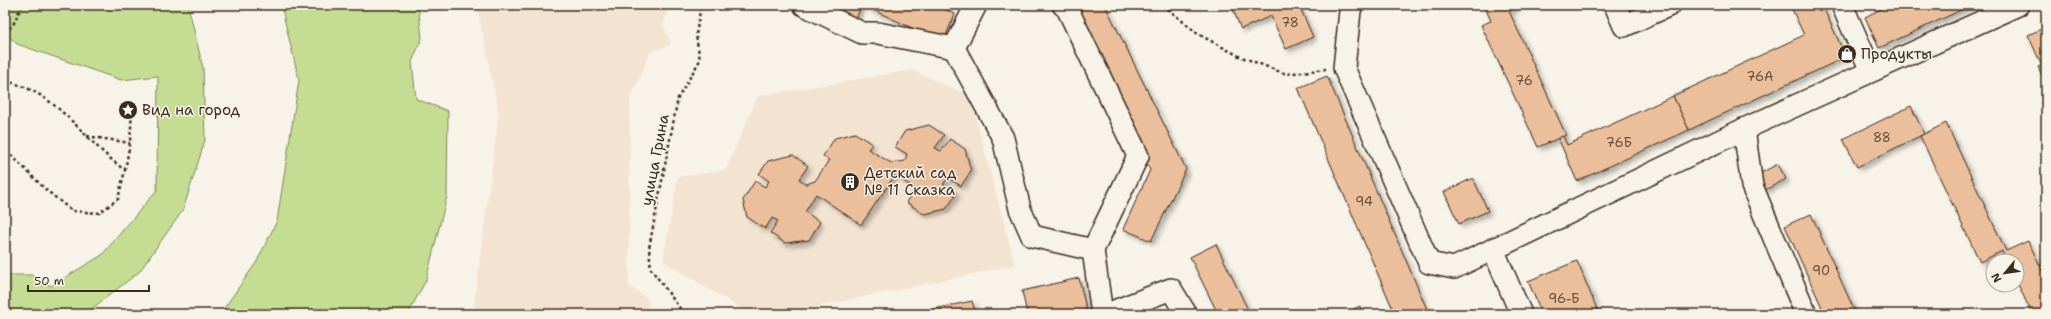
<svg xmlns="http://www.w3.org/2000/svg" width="2051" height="319" viewBox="0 0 2051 319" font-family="'Shantell Sans',sans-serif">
<defs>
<filter id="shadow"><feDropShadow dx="3.5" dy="3.5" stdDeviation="2" flood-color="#0004"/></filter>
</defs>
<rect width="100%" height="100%" fill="#f7f3e8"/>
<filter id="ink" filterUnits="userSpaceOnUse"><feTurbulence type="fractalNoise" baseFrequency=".025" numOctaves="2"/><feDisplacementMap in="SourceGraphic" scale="8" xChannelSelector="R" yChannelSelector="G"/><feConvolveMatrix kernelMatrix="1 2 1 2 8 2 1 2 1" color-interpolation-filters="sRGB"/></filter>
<g filter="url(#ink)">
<g fill="#f3e3d1">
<polygon points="477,5 671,5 663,25 671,45 651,51 630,99 629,286 647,298 650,314 473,314 499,112"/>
<polygon points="912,70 970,96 1015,265 782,314 750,314 663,261 678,177 726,170 758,96"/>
</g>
<g fill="#c5dd93" stroke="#808458">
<polygon points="5,5 188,5 203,68 205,140 183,210 139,272 85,314 5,314 5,275 32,275 51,286 102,255 157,190 158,76 121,80 17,44 5,33"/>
<polygon points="281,5 418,5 422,38 412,62 416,99 448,111 447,196 426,280 408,314 220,314 256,263 277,221 299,80"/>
</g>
<g fill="#ebbf9b" stroke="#3b2a1e" filter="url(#shadow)">
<polygon points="819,5 935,5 955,14 943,42 862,5 855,21"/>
<polygon points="1072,5 1105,5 1186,169 1151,241 1123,229 1150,170"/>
<polygon points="1231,5 1299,5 1313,37 1286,49 1271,16 1241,29"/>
<polygon points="1484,5 1515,5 1516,8 1509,11 1566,135 1538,147 1481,25 1491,21"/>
<polygon points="1790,5 1822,5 1846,57 1689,130 1673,96 1804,35"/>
<polygon points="1889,5 1972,5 1879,48 1865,17"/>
<polygon points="2046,27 2046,84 2038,67 2042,66 2028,35"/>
<polygon points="1327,76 1429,314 1395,314 1298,88"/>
<polygon points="1673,96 1689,130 1577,181 1558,138 1563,136 1567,145"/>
<polygon points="1911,106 1924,134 1857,167 1843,139"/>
<polygon points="1946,123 2006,251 2028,241 2046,278 2046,314 2032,314 2017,282 2017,261 2007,261 2002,251 1980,262 1920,136"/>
<polygon points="929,125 944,135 935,148 941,151 950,139 965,149 971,171 961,186 948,178 943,184 957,193 946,209 924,214 906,202 915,189 895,175 861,225 816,194 805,212 820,222 809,240 785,243 770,233 778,221 772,218 765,229 747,217 743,200 755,181 765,187 769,181 759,174 768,161 793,155 808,166 799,179 806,184 815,181 829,160 823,156 835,138 855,133 872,144 868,149 891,163 905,161 907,154 895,147 905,131"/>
<polygon points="1778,164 1786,179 1765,190 1757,175"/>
<polygon points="1473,178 1488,211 1459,224 1444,192"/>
<polygon points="1811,214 1856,314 1825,314 1785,226"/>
<polygon points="1216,244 1250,314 1218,314 1190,257"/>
<polygon points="1577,261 1599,314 1542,314 1528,281"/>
<polygon points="1079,278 1087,313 1027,314 1022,291"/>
<polygon points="972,301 976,314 920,314 920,312"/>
<polygon points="1360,306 1364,314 1343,314"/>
</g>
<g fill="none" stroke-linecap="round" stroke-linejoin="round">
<defs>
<g id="minor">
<polyline points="804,5 862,33 878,33 954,48 976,5"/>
<polyline points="1063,5 1067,8 1138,156 1093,250 1102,314"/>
<polyline points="1352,5 1350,11 1344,68 1429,263 1454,268 1744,129 2018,5"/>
<polyline points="1615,5 1624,26 1670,5"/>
<polyline points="1842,5 1871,71"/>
<polyline points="954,48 1003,138 1020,209 1032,236 1093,250"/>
<polyline points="1744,129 1752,186 1806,314"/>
<polyline points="1493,249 1521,314"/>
<polyline points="1113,314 1117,310 1171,289 1186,314"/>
</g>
</defs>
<use href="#minor" stroke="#3b2a1e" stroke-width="24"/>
<g stroke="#3b2a1e" stroke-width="2.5" stroke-dasharray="3 3" stroke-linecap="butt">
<polyline points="1163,5 1198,34 1239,56 1286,74 1326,69"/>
<polyline points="5,33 14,23 22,5"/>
<path d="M5,81C59,92 83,141 125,170L118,199L99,213L72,211L45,189L5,149"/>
<polyline points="87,136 130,143"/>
<polyline points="125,170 130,143 132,110"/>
<polyline points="5,203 8,230 5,236"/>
<polyline points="684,314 651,269 649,248 678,98 700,60 696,35 701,5"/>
</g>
<use href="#minor" stroke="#f7f3e8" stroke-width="21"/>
</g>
</g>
<defs>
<symbol id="shop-disc" viewBox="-11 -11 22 22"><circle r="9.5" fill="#3b2a1e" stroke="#f7f3e8"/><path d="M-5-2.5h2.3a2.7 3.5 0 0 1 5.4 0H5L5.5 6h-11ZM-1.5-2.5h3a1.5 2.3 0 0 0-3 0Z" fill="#fff"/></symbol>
<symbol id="sight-disc" viewBox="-11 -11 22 22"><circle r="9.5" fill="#3b2a1e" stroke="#f7f3e8"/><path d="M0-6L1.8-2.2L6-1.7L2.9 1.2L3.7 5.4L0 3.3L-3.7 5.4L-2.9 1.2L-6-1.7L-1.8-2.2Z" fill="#fff"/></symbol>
<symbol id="building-disc" viewBox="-11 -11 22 22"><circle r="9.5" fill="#3b2a1e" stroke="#f7f3e8"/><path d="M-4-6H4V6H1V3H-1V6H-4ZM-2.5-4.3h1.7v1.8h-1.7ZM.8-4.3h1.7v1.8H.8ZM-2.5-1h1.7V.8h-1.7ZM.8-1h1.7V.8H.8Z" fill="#fff"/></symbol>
</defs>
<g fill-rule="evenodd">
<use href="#shop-disc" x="1836" y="43" width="22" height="22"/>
<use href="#sight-disc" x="117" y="99" width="22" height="22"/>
<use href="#building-disc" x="839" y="171" width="22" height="22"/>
</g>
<g text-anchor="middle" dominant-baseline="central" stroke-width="3" stroke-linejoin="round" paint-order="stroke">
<g font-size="13" fill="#674f3d">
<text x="1290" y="22">78</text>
<text x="1760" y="76">76А</text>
<text x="1524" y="80">76</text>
<text x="1882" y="137">88</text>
<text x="1619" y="142">76Б</text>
<text x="1364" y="201">94</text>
<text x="1821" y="270">90</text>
<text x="1564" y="298">96-Б</text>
</g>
<g font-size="15" fill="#3b2a1e" stroke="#f7f3e8" text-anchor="start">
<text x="1861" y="54">Продукты</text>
<text x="142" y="110">Вид на город</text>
<text x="864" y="173">Детский сад<tspan x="864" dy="17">№ 11 Сказка</tspan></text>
</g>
<g font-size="15" fill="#3b2a1e" stroke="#f7f3e8">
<text transform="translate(655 160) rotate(-79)">улица Грина</text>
</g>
</g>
<rect width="2051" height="319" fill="none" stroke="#f7f3e8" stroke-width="20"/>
<rect x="10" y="10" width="2031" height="299" fill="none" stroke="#3b2a1e" stroke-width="1.5" filter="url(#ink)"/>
<g transform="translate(2005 273) rotate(241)"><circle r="19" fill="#f7f3e8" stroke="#aca397"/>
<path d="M0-3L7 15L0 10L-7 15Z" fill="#3b2a1e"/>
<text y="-6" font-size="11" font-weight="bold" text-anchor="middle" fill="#3b2a1e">N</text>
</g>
<path d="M28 285v6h121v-6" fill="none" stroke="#3b2a1e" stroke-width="2"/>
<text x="34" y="285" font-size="12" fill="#3b2a1e" stroke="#f7f3e8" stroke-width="3" paint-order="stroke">50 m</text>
</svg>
